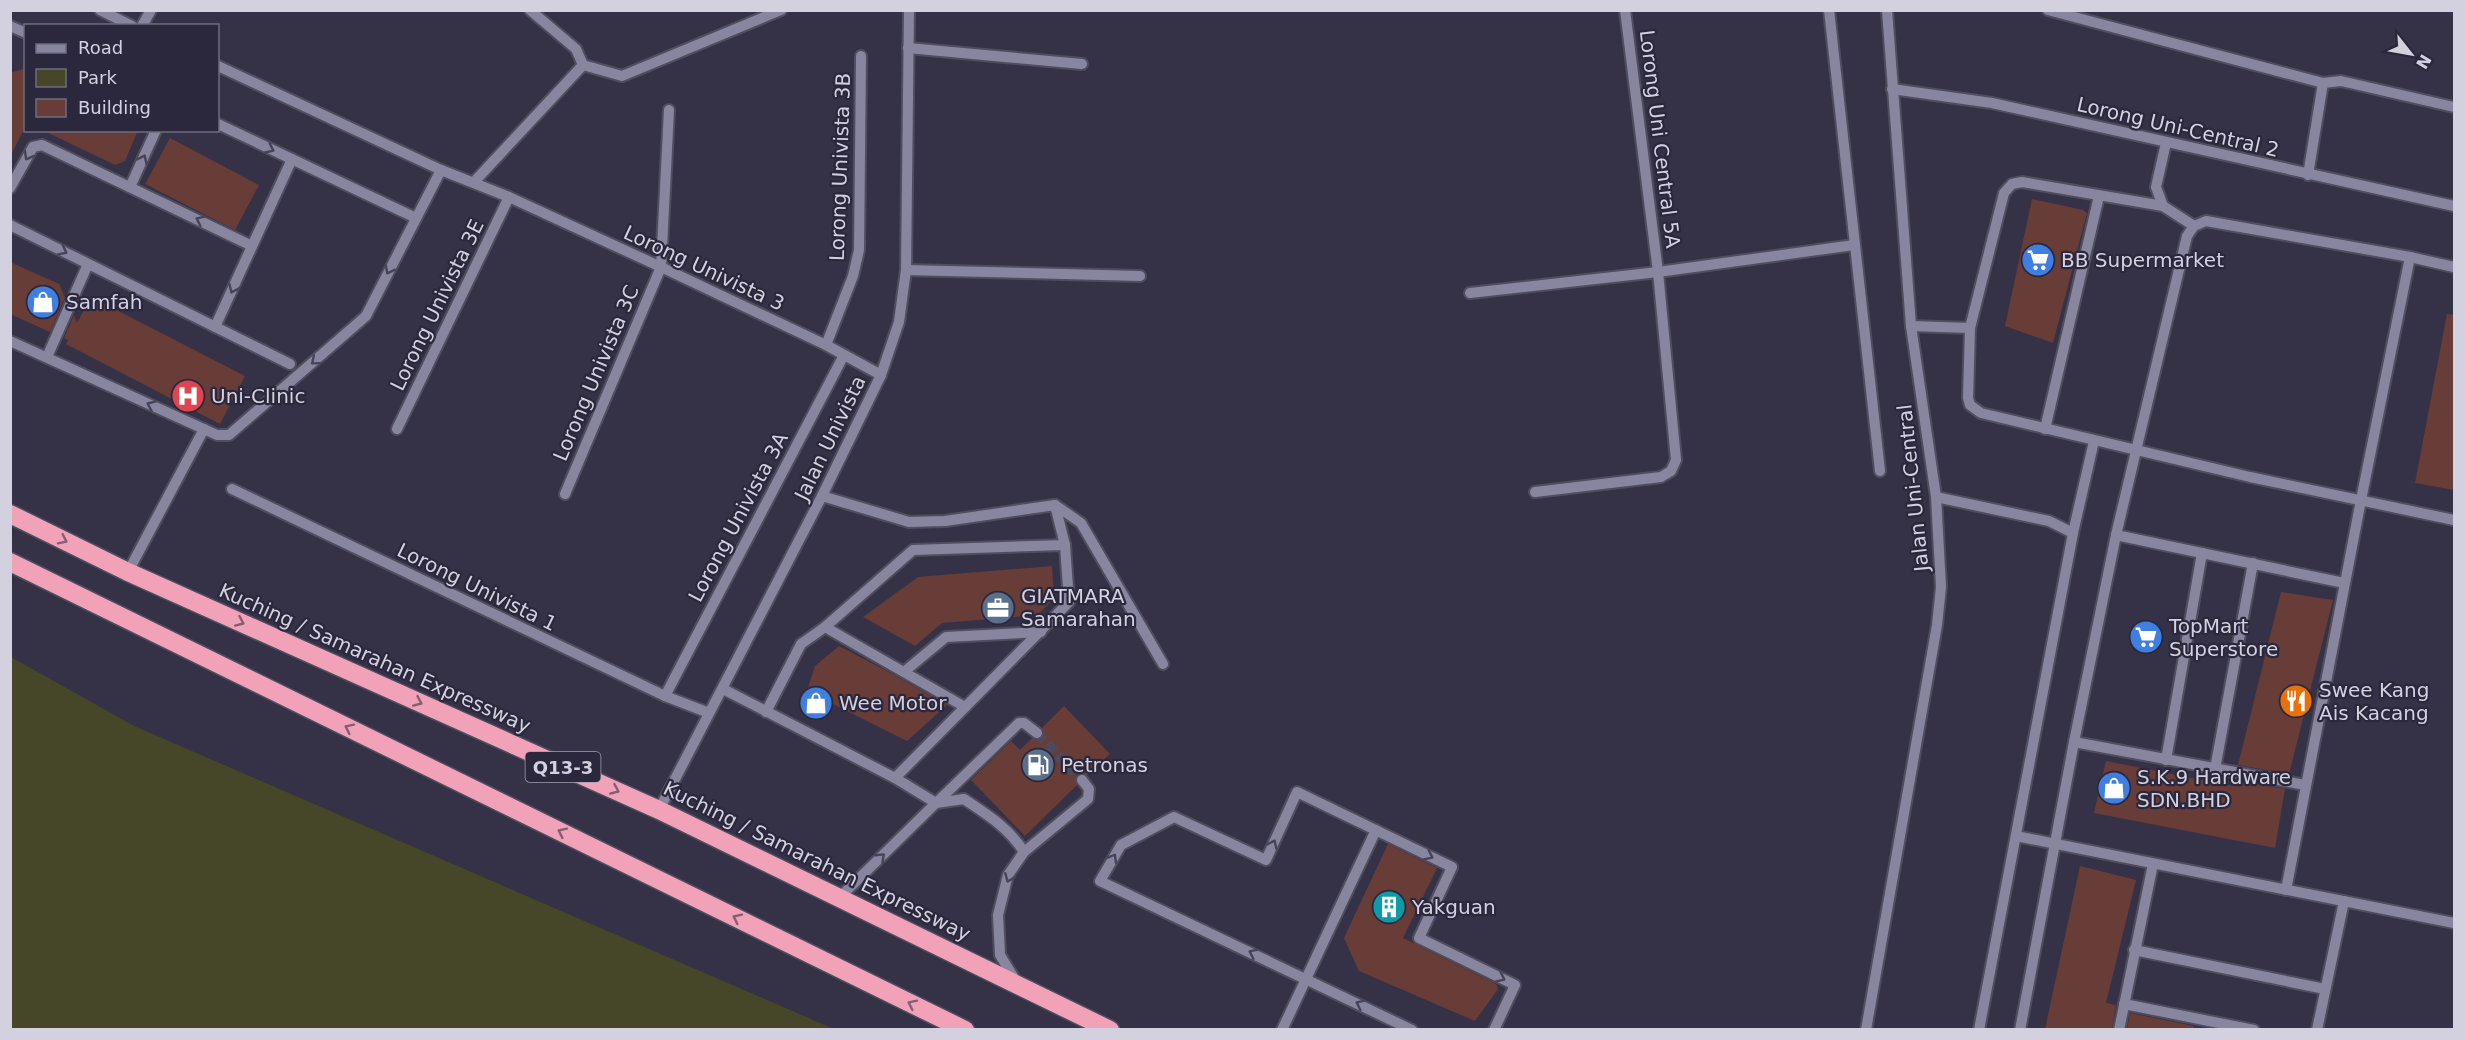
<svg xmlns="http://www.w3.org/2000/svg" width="2465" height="1040" viewBox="0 0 2465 1040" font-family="'DejaVu Sans',sans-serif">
<rect width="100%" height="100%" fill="#353248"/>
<polygon fill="#454728" points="11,657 134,726 834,1029 11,1029"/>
<g fill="#683c37">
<polygon points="26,68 26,125 10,157 10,73"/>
<polygon points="42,130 138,130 125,161 115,165"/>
<polygon points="170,138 259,185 235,230 145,184"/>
<polygon points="2032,199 2083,210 2087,213 2053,343 2005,326"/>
<polygon points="10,262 59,284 65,297 50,332 10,314"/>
<polygon points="91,297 245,376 220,424 66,344 68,340 64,338 74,315 77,323"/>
<polygon points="2447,314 2454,315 2454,490 2415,483"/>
<polygon points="1052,566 1054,598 1038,615 942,623 915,646 863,617 918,577"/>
<polygon points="2281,592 2333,600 2289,774 2238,765"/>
<polygon points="839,646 887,671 947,705 907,741 807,691 815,666"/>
<polygon points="1064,706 1110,754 1087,775 1082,773 1077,774 1075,780 1077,785 1025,836 971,780 1011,741 1020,750 1032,738 1037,740 1043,738 1044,733 1042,728"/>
<polygon points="2106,761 2233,786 2235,780 2285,789 2275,848 2094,813"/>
<polygon points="1388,844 1437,868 1403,938 1496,984 1498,989 1475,1021 1359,971 1344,938"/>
<polygon points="2080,866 2136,880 2106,1003 2116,1005 2112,1029 2045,1029"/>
<polygon points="2130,1013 2194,1026 2193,1029 2127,1029"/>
</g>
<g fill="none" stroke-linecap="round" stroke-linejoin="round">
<polyline stroke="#4d4a5f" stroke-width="10" stroke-dasharray="10 5" stroke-linecap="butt" points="1037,733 1082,780"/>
<defs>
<g id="minor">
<polyline points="100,10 132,26"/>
<polyline points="1829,10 1880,471"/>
<polyline points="2048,10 2323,83 2341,81 2454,107"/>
<polyline points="10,26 26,33"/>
<polyline points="142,26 151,10"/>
<polyline points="908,48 1082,64"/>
<polyline points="583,65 622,76 781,10"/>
<polyline points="218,66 441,170 509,197 661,267 826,345 881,375"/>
<polyline points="1892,89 1992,103 2454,206"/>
<polyline points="218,124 416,218"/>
<polyline points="2166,143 2156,187 2163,206 2194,226"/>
<polyline points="2308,175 2323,83"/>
<polyline points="474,182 583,65 576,49 530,10"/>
<polyline points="130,187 156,130"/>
<polyline points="10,188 33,147 42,145 252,246"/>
<polyline points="2163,206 2022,182 2012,184 2004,193 1970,328 1968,398 1970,405 1981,413 2250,477 2454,520"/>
<polyline points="10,225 290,364"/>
<polyline points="2410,257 2454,267"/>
<polyline points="906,270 1140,276"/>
<polyline points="1470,293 1658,272 1854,245"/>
<polyline points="1911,326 1970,328"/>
<polyline points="215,327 292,159"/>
<polyline points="10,341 217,435 229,435 366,316 441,170"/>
<polyline points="826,345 853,276 859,250 861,56"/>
<polyline points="47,357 88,264"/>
<polyline points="397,429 509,197"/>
<polyline points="2045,429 2099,196"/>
<polyline points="232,489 665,696 709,713"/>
<polyline points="1535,492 1661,477 1671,471 1676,460 1658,272 1625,10"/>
<polyline points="565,494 661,267 669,110"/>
<polyline points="822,496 909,522 945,521 1055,505"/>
<polyline points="1936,497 2049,521 2073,533"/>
<polyline points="1055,505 1081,523 1163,664"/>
<polyline points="2116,535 2344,583"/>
<polyline points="128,572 204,429"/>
<polyline points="825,627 965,707"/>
<polyline points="905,671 946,637 1041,632"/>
<polyline points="723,689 895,778 936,803 1019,723 1024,723 1037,733"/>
<polyline points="665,696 844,355"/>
<polyline points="766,712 801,644 825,627 913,550 1065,545"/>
<polyline points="2074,742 2305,785"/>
<polyline points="2166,760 2202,553"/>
<polyline points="2215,769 2253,563"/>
<polyline points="895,778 1069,602 1065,545 1055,505"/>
<polyline points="659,810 822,496 881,375 899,322 906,270 909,10"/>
<polyline points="2016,836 2454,923"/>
<polyline points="1024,852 1088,799 1089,789 1082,780"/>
<path d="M839,898L936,803L964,799C988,815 1009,828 1024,852L1008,875L998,915L1000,955L1017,983"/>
<polyline points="2134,950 2325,989"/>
<polyline points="2124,1004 2254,1030"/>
<polyline points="1282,1030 1376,830"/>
<polyline points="1412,1030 1100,881 1121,845 1174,817 1266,860 1297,792 1452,867 1419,938 1515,985 1494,1030"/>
<polyline points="1866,1030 1937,625 1941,587 1936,497 1911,326 1887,10"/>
<polyline points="1979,1030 2073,533 2094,441"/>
<polyline points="2020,1030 2074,742 2116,535 2187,236 2194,226 2206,221 2410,257 2361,500 2286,890"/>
<polyline points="2119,1030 2153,864"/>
<polyline points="2317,1030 2344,901"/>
</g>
<g id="highway">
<polyline points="10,514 128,572 659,810 1110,1030"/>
<polyline points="10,562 965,1030"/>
</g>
</defs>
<use href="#minor" stroke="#504d5f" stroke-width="14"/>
<use href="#highway" stroke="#504d5f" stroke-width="21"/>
<use href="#minor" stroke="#88859f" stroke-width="10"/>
<use href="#highway" stroke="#f1a2b8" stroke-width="18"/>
</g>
<defs><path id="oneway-chevron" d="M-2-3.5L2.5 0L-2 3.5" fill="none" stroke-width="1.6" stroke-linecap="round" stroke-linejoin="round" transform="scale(1.5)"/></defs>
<g stroke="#47445a">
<use href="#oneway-chevron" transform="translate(270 149) rotate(25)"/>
<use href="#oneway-chevron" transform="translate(28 156) rotate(119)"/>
<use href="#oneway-chevron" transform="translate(143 159) rotate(-65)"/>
<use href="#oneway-chevron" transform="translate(200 220) rotate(-154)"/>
<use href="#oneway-chevron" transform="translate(63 251) rotate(27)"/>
<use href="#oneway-chevron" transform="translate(389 270) rotate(117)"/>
<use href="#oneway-chevron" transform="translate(233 289) rotate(114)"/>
<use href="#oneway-chevron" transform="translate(315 361) rotate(140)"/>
<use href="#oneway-chevron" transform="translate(151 405) rotate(-156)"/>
<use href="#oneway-chevron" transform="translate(1273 844) rotate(-65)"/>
<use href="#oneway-chevron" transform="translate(1429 856) rotate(26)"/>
<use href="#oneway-chevron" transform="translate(881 857) rotate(-44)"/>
<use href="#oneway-chevron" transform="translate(1113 858) rotate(-60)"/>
<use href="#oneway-chevron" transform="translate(1009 878) rotate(112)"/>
<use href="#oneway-chevron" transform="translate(1253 953) rotate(-155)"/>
<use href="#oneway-chevron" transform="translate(1501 978) rotate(26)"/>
<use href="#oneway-chevron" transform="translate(1360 1004) rotate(-154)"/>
</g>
<g stroke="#845f74">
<use href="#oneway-chevron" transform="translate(63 540) rotate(26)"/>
<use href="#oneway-chevron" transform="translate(240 622) rotate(24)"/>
<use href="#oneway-chevron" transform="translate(418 702) rotate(24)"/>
<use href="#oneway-chevron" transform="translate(349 728) rotate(-154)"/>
<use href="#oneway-chevron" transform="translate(615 790) rotate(24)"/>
<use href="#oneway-chevron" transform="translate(562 832) rotate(-154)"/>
<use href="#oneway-chevron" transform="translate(737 918) rotate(-154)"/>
<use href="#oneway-chevron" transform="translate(912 1004) rotate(-154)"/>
</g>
<defs>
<symbol id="supermarket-disc" viewBox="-11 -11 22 22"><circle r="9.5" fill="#3f7fe0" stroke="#2b283d"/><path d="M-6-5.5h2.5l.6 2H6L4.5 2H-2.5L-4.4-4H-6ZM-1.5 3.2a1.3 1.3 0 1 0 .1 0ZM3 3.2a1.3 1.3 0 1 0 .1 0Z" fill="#fff"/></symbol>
<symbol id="shop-disc" viewBox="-11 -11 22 22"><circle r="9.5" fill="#3f7fe0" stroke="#2b283d"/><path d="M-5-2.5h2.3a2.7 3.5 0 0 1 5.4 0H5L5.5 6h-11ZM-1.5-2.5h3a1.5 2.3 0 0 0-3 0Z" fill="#fff"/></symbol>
<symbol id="hospital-disc" viewBox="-11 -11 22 22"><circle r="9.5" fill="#e0444e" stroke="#2b283d"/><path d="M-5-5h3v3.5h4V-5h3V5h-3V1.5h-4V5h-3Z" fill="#fff"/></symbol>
<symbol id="office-disc" viewBox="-11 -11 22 22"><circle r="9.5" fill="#5c6f8a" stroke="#2b283d"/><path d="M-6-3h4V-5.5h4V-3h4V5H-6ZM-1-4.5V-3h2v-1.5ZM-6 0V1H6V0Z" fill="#fff"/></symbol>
<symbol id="restaurant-disc" viewBox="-11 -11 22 22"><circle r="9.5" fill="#e8710a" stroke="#2b283d"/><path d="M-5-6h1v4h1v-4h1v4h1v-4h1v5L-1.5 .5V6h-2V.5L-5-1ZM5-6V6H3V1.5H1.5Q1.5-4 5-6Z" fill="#fff"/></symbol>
<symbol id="fuel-disc" viewBox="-11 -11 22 22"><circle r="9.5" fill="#5c6f8a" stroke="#2b283d"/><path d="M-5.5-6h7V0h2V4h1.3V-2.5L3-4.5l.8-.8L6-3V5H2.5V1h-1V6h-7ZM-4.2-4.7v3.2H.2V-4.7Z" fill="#fff"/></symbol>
<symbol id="building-disc" viewBox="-11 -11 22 22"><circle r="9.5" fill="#0f9aa8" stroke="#2b283d"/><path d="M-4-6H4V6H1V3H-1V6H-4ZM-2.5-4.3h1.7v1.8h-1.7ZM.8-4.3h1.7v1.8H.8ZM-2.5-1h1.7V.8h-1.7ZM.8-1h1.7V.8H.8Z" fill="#fff"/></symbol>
</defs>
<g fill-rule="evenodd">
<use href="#supermarket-disc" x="2019" y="241" width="38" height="38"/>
<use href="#shop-disc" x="24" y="283" width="38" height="38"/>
<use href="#hospital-disc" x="169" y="377" width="38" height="38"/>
<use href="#office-disc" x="979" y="589" width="38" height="38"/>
<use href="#supermarket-disc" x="2127" y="618" width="38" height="38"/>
<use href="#restaurant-disc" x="2277" y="682" width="38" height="38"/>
<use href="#shop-disc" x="797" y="684" width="38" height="38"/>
<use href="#fuel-disc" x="1019" y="746" width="38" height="38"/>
<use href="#shop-disc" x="2095" y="769" width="38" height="38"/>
<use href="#building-disc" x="1370" y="888" width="38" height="38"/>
</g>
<g text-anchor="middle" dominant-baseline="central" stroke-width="4.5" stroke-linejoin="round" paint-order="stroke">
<rect fill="#2b283d" stroke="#a19eae" stroke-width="1.5" x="525.5" y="752" width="75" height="30" rx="4.5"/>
<g font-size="18" font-weight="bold" fill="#d3d1df">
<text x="563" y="767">Q13-3</text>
</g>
<g font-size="20" fill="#d3d1df" stroke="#2b283d">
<text transform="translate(2178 127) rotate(13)">Lorong Uni-Central 2</text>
<text transform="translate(1660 139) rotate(83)">Lorong Uni Central 5A</text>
<text transform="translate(840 167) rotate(-88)">Lorong Univista 3B</text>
<text transform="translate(704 268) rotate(25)">Lorong Univista 3</text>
<text transform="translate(437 305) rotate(-64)">Lorong Univista 3E</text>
<text transform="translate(596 373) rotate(-67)">Lorong Univista 3C</text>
<text transform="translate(830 438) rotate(-64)">Jalan Univista</text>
<text transform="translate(1913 488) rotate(-96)">Jalan Uni-Central</text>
<text transform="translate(738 517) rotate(-62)">Lorong Univista 3A</text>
<text transform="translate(477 587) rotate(26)">Lorong Univista 1</text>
<text transform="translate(375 658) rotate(24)">Kuching / Samarahan Expressway</text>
<text transform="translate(817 861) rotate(26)">Kuching / Samarahan Expressway</text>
</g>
<g font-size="20" fill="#d3d1df" stroke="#2b283d" text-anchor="start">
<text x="2061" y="260">BB Supermarket</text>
<text x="66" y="302">Samfah</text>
<text x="211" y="396">Uni-Clinic</text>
<text x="1021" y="596">GIATMARA<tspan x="1021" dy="23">Samarahan</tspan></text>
<text x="2169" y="626">TopMart<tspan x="2169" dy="23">Superstore</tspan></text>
<text x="2319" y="690">Swee Kang<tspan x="2319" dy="23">Ais Kacang</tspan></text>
<text x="839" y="703">Wee Motor</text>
<text x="1061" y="765">Petronas</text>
<text x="2137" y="777">S.K.9 Hardware<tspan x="2137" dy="23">SDN.BHD</tspan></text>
<text x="1412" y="907">Yakguan</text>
</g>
</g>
<rect width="2465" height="1040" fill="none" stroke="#d3d1df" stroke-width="24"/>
<rect x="24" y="24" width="195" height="108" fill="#2b283d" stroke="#6e6c7e" stroke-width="1.5"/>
<rect x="36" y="44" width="30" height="9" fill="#88859f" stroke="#6e6c7e" stroke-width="1.5"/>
<text x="78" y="54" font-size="18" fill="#d3d1df">Road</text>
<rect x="36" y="69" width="30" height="18" fill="#454728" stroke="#6e6c7e" stroke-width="1.5"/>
<text x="78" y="84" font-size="18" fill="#d3d1df">Park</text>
<rect x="36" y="99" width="30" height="18" fill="#683c37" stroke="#6e6c7e" stroke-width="1.5"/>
<text x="78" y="114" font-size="18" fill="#d3d1df">Building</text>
<g transform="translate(2411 54) rotate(121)" stroke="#2b283d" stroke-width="4.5" paint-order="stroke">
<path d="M0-4.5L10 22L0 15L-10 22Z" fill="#d3d1df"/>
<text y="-9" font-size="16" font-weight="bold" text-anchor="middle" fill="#d3d1df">N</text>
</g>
</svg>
